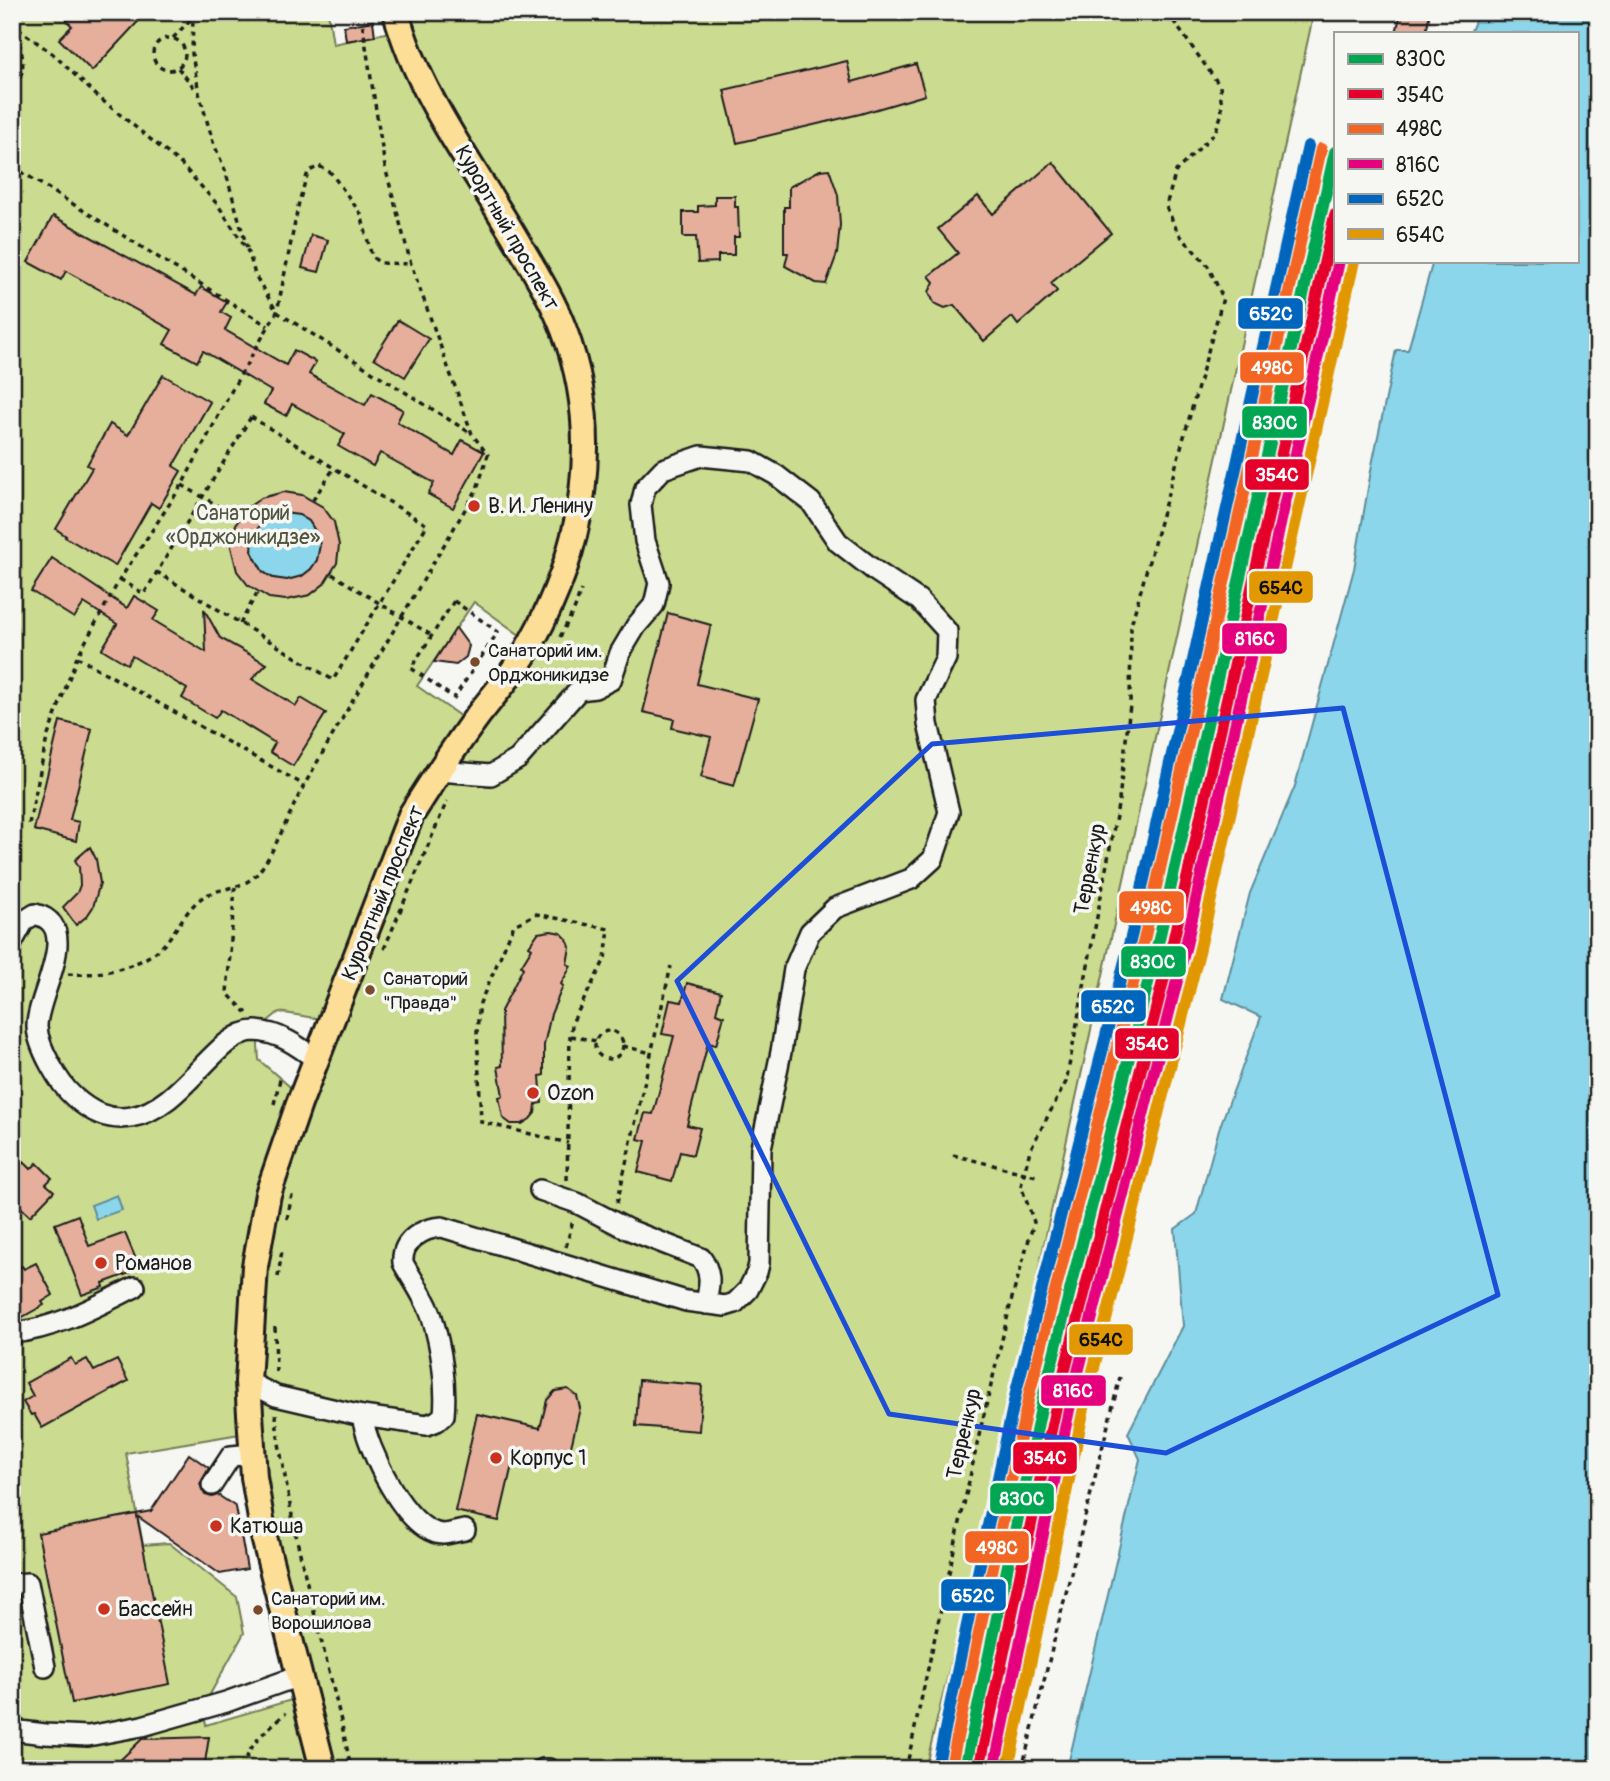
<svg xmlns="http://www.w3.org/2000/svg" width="1610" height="1781" viewBox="0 0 1610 1781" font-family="Pangolin,sans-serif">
<rect width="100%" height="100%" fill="#f6f6f2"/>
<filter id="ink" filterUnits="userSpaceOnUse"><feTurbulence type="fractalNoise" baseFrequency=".0143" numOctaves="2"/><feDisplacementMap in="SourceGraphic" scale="14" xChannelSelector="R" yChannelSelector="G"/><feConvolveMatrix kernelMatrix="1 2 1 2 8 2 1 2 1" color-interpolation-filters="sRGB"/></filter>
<g filter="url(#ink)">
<path fill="#cbdb8f" stroke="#747c56" stroke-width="2" fill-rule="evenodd" d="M12,12H328L333,44L395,31L391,12H1314L966,1600L925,1769H12ZM474,602L528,641L473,725L417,686ZM279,1012L332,1021L303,1098L259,1060L257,1030ZM252,1432L308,1709L291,1700L206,1725L203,1707L244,1633L237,1597L169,1543L143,1545L126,1453Z"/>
<g fill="#8bd6eb" stroke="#5f8c98" stroke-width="2">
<polygon points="1479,12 1598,12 1598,1769 1067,1769 1140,1459 1128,1433 1183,1326 1175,1229 1196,1214 1219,1129 1261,1017 1223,999 1250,893 1295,786 1354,569 1372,465 1396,350 1408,350 1433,261 1577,261 1577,33 1470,33"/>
<circle cx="286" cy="546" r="34"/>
<polygon points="117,1195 122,1210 96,1219 91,1205"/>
</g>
<g fill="#e6af9c" stroke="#1c1c1c" stroke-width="2" fill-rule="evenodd">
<polygon points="75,12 147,12 92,71 59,39 72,26 67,21"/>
<polygon points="1401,12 1430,12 1426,33 1396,33"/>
<polygon points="373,21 375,36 346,41 344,26"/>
<polygon points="847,61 852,82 916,64 925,95 860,114 737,143 724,90"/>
<polygon points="1053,162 1111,233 1051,283 1057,291 1018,325 1012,317 984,341 954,305 945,308 934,303 929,292 934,282 929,276 958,253 938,229 978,196 993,214"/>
<polygon points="829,169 838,195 840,225 837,254 826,284 816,283 785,266 788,253 784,253 784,207 789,207 789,187 820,170"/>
<polygon points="715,196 735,196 735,207 738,207 739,237 734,237 734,255 718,255 718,262 698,263 696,237 683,237 683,212 698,212 698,206 715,205"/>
<polygon points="53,216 196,295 201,287 227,302 221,312 231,318 225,330 286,365 294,350 316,362 309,374 365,405 372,393 403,410 397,422 454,455 462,440 484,452 453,508 428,494 434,483 380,453 373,466 338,446 345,434 292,404 286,416 264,404 271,391 203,351 197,362 164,344 172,330 66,271 61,280 28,262"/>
<polygon points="311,235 328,240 319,272 302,268"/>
<polygon points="398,320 429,339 405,377 374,358"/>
<polygon points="163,375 210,402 173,466 181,471 159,508 151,503 115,566 65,537 66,536 56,529 92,468 87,465 110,424 128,435"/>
<path d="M284,492L302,495L323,507L334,522L339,545L337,563L324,584L310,595L286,600L269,598L248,585L237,571L231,547L236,524L246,509L261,498ZM284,513L299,515L309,521L317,534L320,545L317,560L311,569L302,576L287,580L273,578L263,572L252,552L253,537L261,523L270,516Z"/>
<polygon points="52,558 127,608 134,596 159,611 153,620 206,652 204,609 220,638 267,664 252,679 296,706 301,698 326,713 293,766 270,752 275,743 221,710 215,718 182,698 187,689 132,656 127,664 102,649 117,624 84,603 74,618 31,591"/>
<polygon points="668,613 711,625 697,684 758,699 734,786 701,777 711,737 672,728 674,719 643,712"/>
<polygon points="456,628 469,646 466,657 456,665 434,662"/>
<polygon points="60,721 92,729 70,820 79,822 76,841 34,830"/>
<polygon points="90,847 96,859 100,883 93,907 87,916 76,925 63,907 77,893 80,885 79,867 75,860"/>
<polygon points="551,931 561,933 567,939 570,947 567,964 571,966 561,984 563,986 551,1014 544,1045 544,1075 540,1076 542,1103 536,1104 535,1113 530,1119 522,1124 511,1124 503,1118 499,1097 503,1096 498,1067 502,1066 501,1011 523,968 521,966 532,948 529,946 538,933"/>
<polygon points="687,983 721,992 716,1013 724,1016 716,1045 708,1043 687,1125 700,1128 693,1155 680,1152 672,1181 638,1172 646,1141 638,1139 645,1113 653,1114 674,1036 662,1034 670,1000 682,1002"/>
<polygon points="24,1162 31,1169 37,1163 52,1178 46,1184 54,1191 30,1216 12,1199 12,1175"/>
<polygon points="78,1215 89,1246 125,1233 135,1257 126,1261 130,1273 103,1283 104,1287 82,1295 55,1224"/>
<polygon points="36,1263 53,1295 42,1302 44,1305 17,1320 12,1309 12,1272 22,1266 24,1269"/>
<polygon points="71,1358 75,1365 87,1359 94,1371 117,1360 128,1381 42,1428 34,1414 31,1415 23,1402 33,1396 26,1383"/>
<polygon points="639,1380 702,1385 699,1431 636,1426"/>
<polygon points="568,1389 577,1396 580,1408 567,1464 515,1452 499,1521 455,1511 477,1414 540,1428 547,1400 555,1391"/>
<polygon points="189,1454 209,1468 200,1484 205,1495 212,1497 218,1495 236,1507 247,1569 220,1574 137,1516 170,1684 72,1703 38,1533 151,1511"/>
<polygon points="209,1737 204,1769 111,1769 142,1739"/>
</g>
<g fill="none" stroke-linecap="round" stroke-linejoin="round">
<defs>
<g id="minor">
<path d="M12,943L24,921L35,914C84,926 36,996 37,1027C38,1047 59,1084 74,1097C91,1112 108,1121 131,1117C183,1109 216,1031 255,1031C279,1032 298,1046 317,1060"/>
<path d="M540,1190L577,1203L627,1229L701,1258C713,1274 709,1286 706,1304"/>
<path d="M12,1333C56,1329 97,1306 135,1287"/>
<path d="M248,1382L276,1396L362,1416C367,1448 406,1533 443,1534C450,1534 458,1531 465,1530"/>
<path d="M362,1416L427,1425L437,1421L444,1415C447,1384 441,1347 432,1317C426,1299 413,1281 403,1263C401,1241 422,1228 442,1227L686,1301L725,1306L735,1303L748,1290L757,1272L759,1264L761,1148L781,1052L794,969L810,932L835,908L911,879L933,859L949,812L928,724L926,700L946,658L947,631L919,600L874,570L838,542L811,502L776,475L751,461L701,456L663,469L645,488L641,505L645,541L659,583L654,605L636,626L620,653L611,680L595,688L579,690L518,759L491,775L438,771"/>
<polyline points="212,1485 231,1456 253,1454"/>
<polyline points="12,1584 28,1583 45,1667"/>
<polyline points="12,1730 45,1734 88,1736 142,1726 226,1702 299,1676"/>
<polyline points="543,1769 549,1769"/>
</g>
<path id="major" d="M323,1769L264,1537L254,1477L248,1382L255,1266L268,1194L299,1104L411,815C433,780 455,746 479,714C498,690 518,667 532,641C585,546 603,433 564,330C552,298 534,270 517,241C475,169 417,93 396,12"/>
</defs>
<use href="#minor" stroke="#1c1c1c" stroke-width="24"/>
<use href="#major" stroke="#1c1c1c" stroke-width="30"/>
<g stroke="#1c1c1c" stroke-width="3.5" stroke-dasharray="5 5" stroke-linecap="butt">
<polyline points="195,12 193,17 192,54 199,93 213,142 225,170 247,248"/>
<polyline points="173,38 193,17"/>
<circle cx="169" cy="54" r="16"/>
<polyline points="178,68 197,91"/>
<path d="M12,95C29,67 23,54 13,25L53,54L97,96L181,164L218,205L249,253L255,275L277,312L472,434"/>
<polyline points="12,166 268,326"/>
<polygon points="251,417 427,525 333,680 157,572"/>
<polyline points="182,485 239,518"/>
<polyline points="313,500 334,468"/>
<polyline points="332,574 431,635"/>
<polyline points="120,579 144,594 157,572"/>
<polygon points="454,601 498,632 454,698 411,668"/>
<polyline points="240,624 257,593"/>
<polyline points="560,637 575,608 581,590"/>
<polyline points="77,657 304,785"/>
<polyline points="29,824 47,738 77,657 120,579 182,485 234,386 277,312 299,202 308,172 319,166 331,173 361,214 372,257 380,263 411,264"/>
<polyline points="235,887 227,993 247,1013"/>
<polyline points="384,949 447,801"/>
<path d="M68,974C99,976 146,967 166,942C178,928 187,908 203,897C218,887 242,890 256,875C274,856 291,807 306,782C362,683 420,586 477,489L488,455L472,434L411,264L385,167L362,21"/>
<circle cx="609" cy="1045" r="14"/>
<polyline points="571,1036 596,1041"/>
<polyline points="623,1046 651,1053"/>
<polyline points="274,1104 281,1075"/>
<polyline points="953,1155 1040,1177"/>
<polyline points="567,1180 570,1036 573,1021 605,959 609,929 536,914 514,925 480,1003 477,1029 481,1122 568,1143"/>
<polyline points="617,1203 671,966"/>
<polyline points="287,1219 292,1195"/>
<polyline points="566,1247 573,1220"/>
<polyline points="278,1277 282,1250"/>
<polyline points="275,1327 276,1375"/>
<path d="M276,1414C277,1439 283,1464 287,1488C303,1583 333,1674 351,1769"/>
<path d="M244,1769C247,1744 268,1729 286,1713"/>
<polyline points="906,1769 980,1431 1012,1298 1034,1222 1021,1186 1030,1150 1066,1082 1119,800 1130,705 1131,625 1223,298 1208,266 1178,233 1166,206 1176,171 1215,133 1222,113 1220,86 1167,12"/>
<polyline points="1022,1769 1120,1377"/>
</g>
<use href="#minor" stroke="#f6f6f2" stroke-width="19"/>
<use href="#major" stroke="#fdde96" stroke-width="24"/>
<defs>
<polyline id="rail-1" points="965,1769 1044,1394 1159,939 1335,152"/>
<polyline id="rail-2" points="979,1769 1058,1397 1173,942 1335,215"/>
<polyline id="rail-3" points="951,1766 1030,1391 1145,936 1321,149"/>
<polyline id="rail-4" points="994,1769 1071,1400 1186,945 1339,261"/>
<polyline id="rail-5" points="938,1763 1017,1388 1132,933 1308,146"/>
<polyline id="rail-6" points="1008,1769 1085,1403 1200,948 1354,261"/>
</defs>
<use href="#rail-1" stroke="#f6f6f2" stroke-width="18"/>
<use href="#rail-2" stroke="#f6f6f2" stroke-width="18"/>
<use href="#rail-3" stroke="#f6f6f2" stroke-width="18"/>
<use href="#rail-4" stroke="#f6f6f2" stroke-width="18"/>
<use href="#rail-5" stroke="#f6f6f2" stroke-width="18"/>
<use href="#rail-6" stroke="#f6f6f2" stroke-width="18"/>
<use href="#rail-1" stroke="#00a651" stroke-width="12"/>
<use href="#rail-2" stroke="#e4002b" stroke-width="12"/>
<use href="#rail-3" stroke="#f26522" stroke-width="12"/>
<use href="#rail-4" stroke="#e5007d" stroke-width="12"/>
<use href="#rail-5" stroke="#0065bd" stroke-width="12"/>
<use href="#rail-6" stroke="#e19803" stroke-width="12"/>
</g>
</g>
<path fill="none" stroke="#1d4ed8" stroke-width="5" stroke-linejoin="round" d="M1343,708L1498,1295L1166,1453L889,1414L677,981L932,744Z"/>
<g fill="#c8321e" stroke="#f6f6f2" stroke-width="2.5">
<circle cx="474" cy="506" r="7"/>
<circle cx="533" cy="1093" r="7"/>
<circle cx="101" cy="1263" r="7"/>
<circle cx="496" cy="1458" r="7"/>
<circle cx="216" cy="1526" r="7"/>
<circle cx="104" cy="1609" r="7"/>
</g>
<g fill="#7a4b2a" stroke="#f6f6f2" stroke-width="2.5">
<circle cx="475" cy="662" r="6"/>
<circle cx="370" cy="990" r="6"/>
<circle cx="258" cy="1610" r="6"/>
</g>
<g text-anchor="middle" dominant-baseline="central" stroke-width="7" stroke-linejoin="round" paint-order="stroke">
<g font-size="19" fill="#1c1c1c" stroke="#f6f6f2" text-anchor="start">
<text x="488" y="651">Санаторий им.<tspan x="488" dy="24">Орджоникидзе</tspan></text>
<text x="383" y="979">Санаторий<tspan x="383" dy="24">"Правда"</tspan></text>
<text x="271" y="1599">Санаторий им.<tspan x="271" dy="24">Ворошилова</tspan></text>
</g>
<g font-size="21" fill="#1c1c1c" stroke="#f6f6f2">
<text transform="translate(507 228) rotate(60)">Курортный проспект</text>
<text transform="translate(1090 869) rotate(-79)">Терренкур</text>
<text transform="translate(383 893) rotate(-68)">Курортный проспект</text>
<text transform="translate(964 1434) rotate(-77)">Терренкур</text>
</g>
<g font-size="21" fill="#1c1c1c" stroke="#f6f6f2" text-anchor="start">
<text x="488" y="506">В. И. Ленину</text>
<text x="547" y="1093">Ozon</text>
<text x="115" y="1263">Романов</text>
<text x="510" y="1458">Корпус 1</text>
<text x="230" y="1526">Катюша</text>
<text x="118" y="1609">Бассейн</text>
</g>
<g font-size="21" fill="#51553e" stroke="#f6f6f2">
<text x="243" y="513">Санаторий<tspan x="243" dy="24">«Орджоникидзе»</tspan></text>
</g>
</g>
<g stroke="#f6f6f2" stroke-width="2.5">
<rect x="1237" y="297" width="67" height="33" rx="7" fill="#0065bd"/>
<rect x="1239" y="351" width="66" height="33" rx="7" fill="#f26522"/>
<rect x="1241" y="405" width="67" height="34" rx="7" fill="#00a651"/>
<rect x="1244" y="458" width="66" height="33" rx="7" fill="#e4002b"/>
<rect x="1248" y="570" width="66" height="34" rx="7" fill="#e19803"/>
<rect x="1221" y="622" width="67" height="33" rx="7" fill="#e5007d"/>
<rect x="1118" y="890" width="67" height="34" rx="7" fill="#f26522"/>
<rect x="1120" y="945" width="67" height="33" rx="7" fill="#00a651"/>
<rect x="1080" y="989" width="67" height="34" rx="7" fill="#0065bd"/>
<rect x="1114" y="1027" width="66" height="33" rx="7" fill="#e4002b"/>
<rect x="1068" y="1323" width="66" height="33" rx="7" fill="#e19803"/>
<rect x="1040" y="1374" width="67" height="33" rx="7" fill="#e5007d"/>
<rect x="1012" y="1441" width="66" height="34" rx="7" fill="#e4002b"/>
<rect x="989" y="1482" width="66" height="33" rx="7" fill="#00a651"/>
<rect x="964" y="1530" width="66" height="34" rx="7" fill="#f26522"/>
<rect x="940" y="1578" width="67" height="34" rx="7" fill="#0065bd"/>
</g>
<g font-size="19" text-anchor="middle" font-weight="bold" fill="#fff">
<text x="1271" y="320">652С</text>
<text x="1272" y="374">498С</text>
<text x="1275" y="429">830С</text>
<text x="1277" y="481">354С</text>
<text x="1255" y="645">816С</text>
<text x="1151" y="914">498С</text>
<text x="1153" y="968">830С</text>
<text x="1113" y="1013">652С</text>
<text x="1147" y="1050">354С</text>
<text x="1073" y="1397">816С</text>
<text x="1045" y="1464">354С</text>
<text x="1022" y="1505">830С</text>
<text x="997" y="1554">498С</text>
<text x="973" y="1602">652С</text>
</g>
<g font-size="19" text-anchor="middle" font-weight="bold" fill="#111">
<text x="1281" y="594">654С</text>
<text x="1101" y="1346">654С</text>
</g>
<rect width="1610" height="1781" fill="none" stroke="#f6f6f2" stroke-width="42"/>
<rect x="21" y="21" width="1568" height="1739" fill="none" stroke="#1c1c1c" stroke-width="2.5" filter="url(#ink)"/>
<rect x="1334" y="32" width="245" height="231" fill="#f6f6f2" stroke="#9f9f9c" stroke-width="2"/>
<rect x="1348" y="54" width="35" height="10" fill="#00a651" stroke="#9f9f9c" stroke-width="2"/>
<text x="1396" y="66" font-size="21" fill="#1c1c1c">830С</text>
<rect x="1348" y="89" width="35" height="10" fill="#e4002b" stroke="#9f9f9c" stroke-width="2"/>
<text x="1396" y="102" font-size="21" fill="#1c1c1c">354С</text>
<rect x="1348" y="124" width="35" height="10" fill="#f26522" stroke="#9f9f9c" stroke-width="2"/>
<text x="1396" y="136" font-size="21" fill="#1c1c1c">498С</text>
<rect x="1348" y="159" width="35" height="10" fill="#e5007d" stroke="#9f9f9c" stroke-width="2"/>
<text x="1396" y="172" font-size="21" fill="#1c1c1c">816С</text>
<rect x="1348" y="194" width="35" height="10" fill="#0065bd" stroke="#9f9f9c" stroke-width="2"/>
<text x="1396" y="206" font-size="21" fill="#1c1c1c">652С</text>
<rect x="1348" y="229" width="35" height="10" fill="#e19803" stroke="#9f9f9c" stroke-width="2"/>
<text x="1396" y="242" font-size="21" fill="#1c1c1c">654С</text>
</svg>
